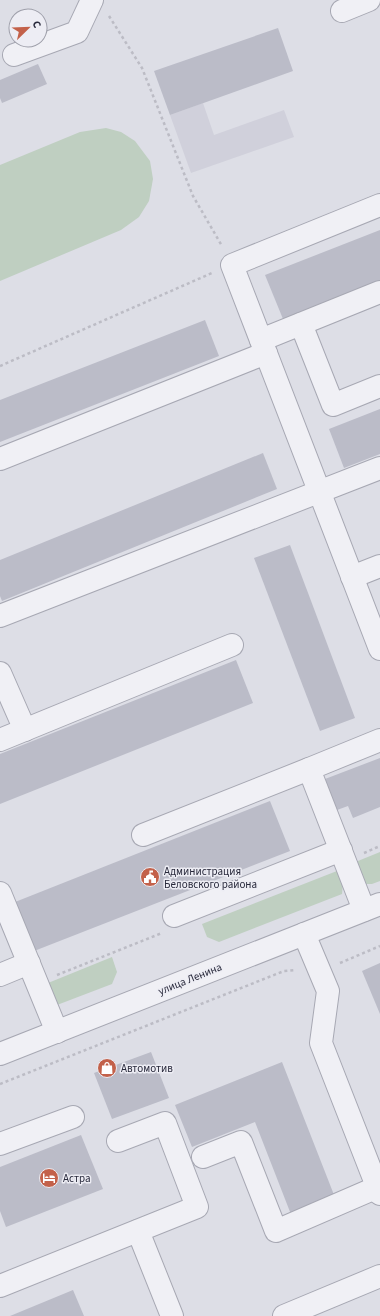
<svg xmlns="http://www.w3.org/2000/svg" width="380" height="1316" viewBox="0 0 380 1316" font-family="'Source Sans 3',sans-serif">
<rect width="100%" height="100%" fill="#dddee6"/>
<polygon fill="#d0d0db" points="203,103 214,135 284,110 294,137 191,173 170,115"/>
<g fill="#bfcfc1">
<polygon points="106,128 121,132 135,141 150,161 153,179 149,201 139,217 121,230 0,281 0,165 80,132"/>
<polygon points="380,852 380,881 372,884 365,884 353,863"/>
<polygon points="342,869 344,873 342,894 219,942 207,937 202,924"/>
<polygon points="112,957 117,972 112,984 57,1005 48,983"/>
</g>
<g fill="#bbbcc8">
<polygon points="278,28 293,71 170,115 154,71"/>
<polygon points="38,64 47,84 2,103 0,98 0,80"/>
<polygon points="380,230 380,281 283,319 265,275"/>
<polygon points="205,320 219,356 0,442 0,400"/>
<polygon points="380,409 380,454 344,468 329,429"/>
<polygon points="263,453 277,489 2,601 0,596 0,560"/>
<polygon points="290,545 355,718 320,731 254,558"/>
<polygon points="236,660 253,703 0,804 0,754"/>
<polygon points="380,758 380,807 353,818 348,806 337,810 325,779"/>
<polygon points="270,801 290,851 29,953 10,904"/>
<polygon points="380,963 380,1014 362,971"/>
<polygon points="151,1052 169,1098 112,1119 94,1073"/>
<polygon points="282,1062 336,1200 292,1217 255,1122 192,1147 175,1105"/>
<polygon points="81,1135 103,1189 6,1227 0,1211 0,1167"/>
<polygon points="73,1290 84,1316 10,1316"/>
</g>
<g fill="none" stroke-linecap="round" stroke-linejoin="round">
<defs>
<g id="minor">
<polyline points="342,11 369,0"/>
<polyline points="14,55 77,32 92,0"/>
<polyline points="380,205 232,265 380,649"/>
<polyline points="301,324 333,405 380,386"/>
<polyline points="261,340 380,292"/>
<polyline points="0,459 266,353"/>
<polyline points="352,577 380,566"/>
<polyline points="0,616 380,468"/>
<polyline points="0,673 25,730"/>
<polyline points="0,740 232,645"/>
<polyline points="143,835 309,769"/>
<polyline points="0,893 57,1032"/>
<polyline points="364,910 309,769 380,740"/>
<polyline points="174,916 341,850"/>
<polyline points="304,934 328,991 321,1043 380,1194"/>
<polyline points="0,975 29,963"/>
<polyline points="0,1054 380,904"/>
<polyline points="0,1144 73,1117"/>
<polyline points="203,1157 241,1142 276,1231 380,1186"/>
<polyline points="138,1231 172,1316"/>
<polyline points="0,1286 197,1207 165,1123 118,1141"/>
<polyline points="284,1316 380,1276"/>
</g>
</defs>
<use href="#minor" stroke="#a7a8b3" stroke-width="24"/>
<g stroke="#bcbcc5" stroke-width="2.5" stroke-dasharray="3 3" stroke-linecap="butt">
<polyline points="109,16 142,68 193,196 222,246"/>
<polyline points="0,366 212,273"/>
<polyline points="364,853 380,846"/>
<polyline points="340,963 380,946"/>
<polyline points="57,975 162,933"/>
<polyline points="0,1084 284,971 296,970"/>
</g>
<use href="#minor" stroke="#f0f0f5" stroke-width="22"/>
</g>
<defs>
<symbol id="civic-disc" viewBox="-11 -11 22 22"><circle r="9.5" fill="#c3614a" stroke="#ededf4"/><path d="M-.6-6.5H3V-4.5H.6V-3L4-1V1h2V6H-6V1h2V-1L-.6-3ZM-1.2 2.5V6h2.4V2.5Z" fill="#fff"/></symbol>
<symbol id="shop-disc" viewBox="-11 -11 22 22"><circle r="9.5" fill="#c3614a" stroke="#ededf4"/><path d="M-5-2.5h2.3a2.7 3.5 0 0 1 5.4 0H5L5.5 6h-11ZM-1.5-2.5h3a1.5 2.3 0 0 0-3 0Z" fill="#fff"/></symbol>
<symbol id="hotel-disc" viewBox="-11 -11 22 22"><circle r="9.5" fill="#c3614a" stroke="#ededf4"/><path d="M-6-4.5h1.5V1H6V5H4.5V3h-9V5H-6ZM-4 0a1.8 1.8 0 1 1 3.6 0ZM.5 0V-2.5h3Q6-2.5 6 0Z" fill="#fff"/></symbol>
</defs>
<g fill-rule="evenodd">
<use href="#civic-disc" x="139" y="866" width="22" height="22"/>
<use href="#shop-disc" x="96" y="1057" width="22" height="22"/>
<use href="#hotel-disc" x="38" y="1167" width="22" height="22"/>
</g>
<g text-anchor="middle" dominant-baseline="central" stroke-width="3" stroke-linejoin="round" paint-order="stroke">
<g font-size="11" fill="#28293b" stroke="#ededf4" text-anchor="start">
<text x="164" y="871">Администрация<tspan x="164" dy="13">Беловского района</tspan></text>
<text x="121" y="1068">Автомотив</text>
<text x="63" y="1178">Астра</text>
</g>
<g font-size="11" fill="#28293b" stroke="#ededf4">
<text transform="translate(190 979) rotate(-22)">улица Ленина</text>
</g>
</g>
<g transform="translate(28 28) rotate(67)"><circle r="19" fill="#ededf4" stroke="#9e9faa"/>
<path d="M0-3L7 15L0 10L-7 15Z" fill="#c3614a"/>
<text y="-6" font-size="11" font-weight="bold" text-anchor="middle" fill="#28293b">С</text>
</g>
</svg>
